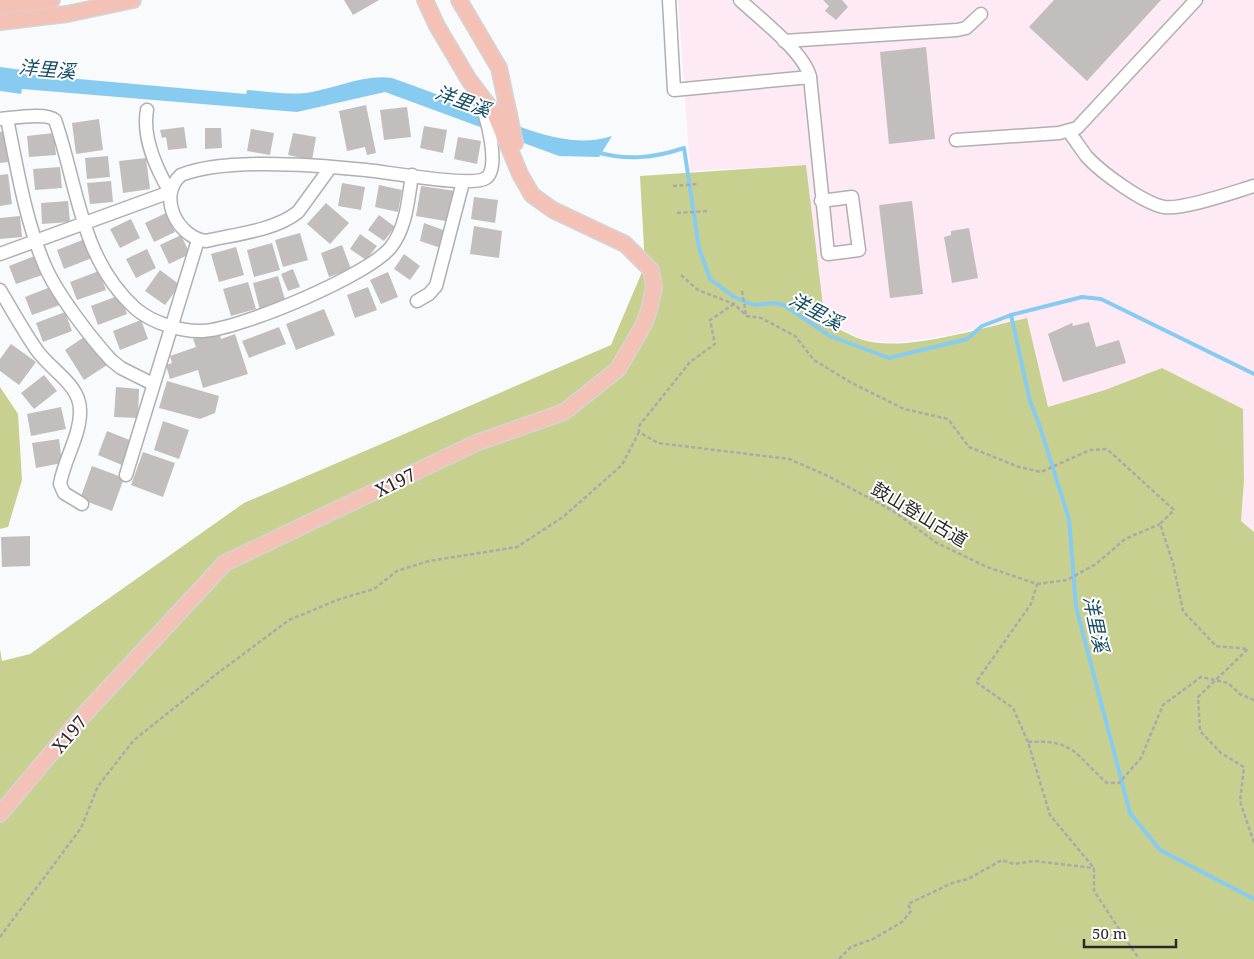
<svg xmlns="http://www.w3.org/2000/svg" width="1254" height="959" viewBox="0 0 1254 959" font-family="'Noto Serif','Noto Sans SC',serif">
<rect width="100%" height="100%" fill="#f9fafc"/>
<polygon fill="#fdeaf4" points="678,0 1254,0 1254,532 1241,521 1244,480 1243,409 1162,368 1105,390 1048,407 1026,318 945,336 895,343 864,340 825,321 806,165 690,171"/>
<g fill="#c7d08e">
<path d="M806,165L825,322C837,327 850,336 863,340C905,353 984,327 1027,318L1048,407L1105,390L1162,368L1243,409L1244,480L1241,521L1254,532V959H0V649L2,661L30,654L244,503L611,345L645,265L640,176Z"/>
<polygon points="0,387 18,414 22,480 8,527 0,529"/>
</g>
<path fill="#87ccf0" d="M0,67L22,70L23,74L246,94L247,90C268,91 291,96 312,92C339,87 365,74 392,78C420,88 448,98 475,109C518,125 565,151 612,136L599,157L559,156L385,92L297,112L22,89L21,94L0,91Z"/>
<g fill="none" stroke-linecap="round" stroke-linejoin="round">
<g stroke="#87ccf0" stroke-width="4">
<path d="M596,152C627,161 654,158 684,148L699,248L710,279L734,297L754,305L774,303L784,305L830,336L889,358L967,339L982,326L1011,315L1030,401L1040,427L1069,519L1076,607L1130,813L1160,850L1254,899"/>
<polyline points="1011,315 1082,297 1101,299 1254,374"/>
</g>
</g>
<g fill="#c1bebd">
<polygon points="344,0 379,0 353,15"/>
<polygon points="823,0 842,0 848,7 836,20 825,11 829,6"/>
<polygon points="1054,0 1161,0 1087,81 1029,27"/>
<polygon points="926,47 935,139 889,144 880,52"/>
<polygon points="366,105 376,153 367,155 365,147 347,151 339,111"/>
<polygon points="407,107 411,137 384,140 380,110"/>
<polygon points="99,119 103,150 76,154 72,123"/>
<polygon points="424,126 447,130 443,153 420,148"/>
<polygon points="184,127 187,148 168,150 166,137 162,138 160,130"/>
<polygon points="205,128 221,128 222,148 205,149"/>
<polygon points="251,129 274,133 270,155 247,151"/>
<polygon points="4,131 8,162 0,163 0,132"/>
<polygon points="54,133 56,155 29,157 27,136"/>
<polygon points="293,133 316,137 312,160 288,155"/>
<polygon points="458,137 481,141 477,164 454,159"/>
<polygon points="108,156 110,177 87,179 85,158"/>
<polygon points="146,158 150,189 123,193 119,161"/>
<polygon points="60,167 62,188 35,190 33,169"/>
<polygon points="8,174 12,204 0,206 0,175"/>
<polygon points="111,181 113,202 90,204 87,183"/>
<polygon points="342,183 365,187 361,210 338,206"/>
<polygon points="379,185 402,190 398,212 375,207"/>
<polygon points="421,186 456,191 451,222 416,216"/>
<polygon points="474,197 498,200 495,223 471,219"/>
<polygon points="68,201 70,222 42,224 41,203"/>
<polygon points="912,201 923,294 890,298 879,205"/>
<polygon points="326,203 349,223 330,244 307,224"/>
<polygon points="166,213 175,232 154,242 145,223"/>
<polygon points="379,215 395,227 384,241 368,230"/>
<polygon points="20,216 22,237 0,239 0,218"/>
<polygon points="131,219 140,238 120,248 110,229"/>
<polygon points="424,223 446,231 441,248 420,241"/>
<polygon points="474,226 502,231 499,258 470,254"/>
<polygon points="969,228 978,278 952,283 944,237 951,235 951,231"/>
<polygon points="300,233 308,260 283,267 275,240"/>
<polygon points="360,234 377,246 366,260 350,249"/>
<polygon points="181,235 190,254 169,264 160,245"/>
<polygon points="85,239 92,258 64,269 57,250"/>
<polygon points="272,243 280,270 254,277 247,250"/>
<polygon points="342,245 351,269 329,277 321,253"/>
<polygon points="236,247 244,275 219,282 211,254"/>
<polygon points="147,249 156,268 136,278 126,259"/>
<polygon points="404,254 420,266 410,280 394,269"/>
<polygon points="37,255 45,274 16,284 9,266"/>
<polygon points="293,269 300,287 288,291 281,274"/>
<polygon points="160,270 180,285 165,305 145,291"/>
<polygon points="99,271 106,290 77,300 70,282"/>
<polygon points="388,272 398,297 381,304 370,280"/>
<polygon points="278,276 286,303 260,310 253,283"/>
<polygon points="248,282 256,309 231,316 223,289"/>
<polygon points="53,286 60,305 32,315 25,297"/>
<polygon points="368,287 377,310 355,318 347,295"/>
<polygon points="120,295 127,314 98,325 91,306"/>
<polygon points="324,309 335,335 296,350 286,324"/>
<polygon points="65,312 72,331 43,342 36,323"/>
<polygon points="141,320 148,339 120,350 113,331"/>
<polygon points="1089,322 1096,347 1119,340 1126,363 1063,382 1048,334 1072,323 1073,326"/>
<polygon points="279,327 286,344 249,358 242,341"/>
<polygon points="219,331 221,339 235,334 248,374 203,388 198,370 170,379 166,365 172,363 170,356 196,347 193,339"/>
<polygon points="87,335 107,365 84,380 65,350"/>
<polygon points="11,344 36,362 19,385 0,371 0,359"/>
<polygon points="44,375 57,391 34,409 21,393"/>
<polygon points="167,381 219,396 215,413 200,419 159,408"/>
<polygon points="116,387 139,389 138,418 114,417"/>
<polygon points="61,407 66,429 31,436 27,414"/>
<polygon points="163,421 189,430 179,459 154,450"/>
<polygon points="107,431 132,441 122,465 98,455"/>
<polygon points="59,439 62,463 36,468 32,443"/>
<polygon points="143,452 175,463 163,497 131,485"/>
<polygon points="92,466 124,478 112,511 80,499"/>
<polygon points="30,536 30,566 2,567 1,537"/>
</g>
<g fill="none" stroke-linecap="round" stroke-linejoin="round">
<defs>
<g id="minor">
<polyline points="669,0 674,90 810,77 828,254 859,250 852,197 821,201"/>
<path d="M740,0C759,18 804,52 810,77"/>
<polyline points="784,41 957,30 966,28 981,14"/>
<path d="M0,119C13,118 46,112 55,120C78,186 80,259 136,309C153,323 181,332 203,331C240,329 368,276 391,247C407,226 408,199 412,175"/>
<path d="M7,119C17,167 25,220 45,266C57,294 90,337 111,360L121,368L153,384"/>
<path d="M1069,132C1075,140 1081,149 1087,157C1102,173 1143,203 1164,207C1183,210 1234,192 1254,186"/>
<polyline points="956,140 1059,133 1077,128 1196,0"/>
<path d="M330,168L298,212C274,231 235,234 206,241C177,237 157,196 181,175C226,157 318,165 366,170C388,172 472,188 486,178C501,168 486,113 479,99"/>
<path d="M0,254L170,192C156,168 142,138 147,110"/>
<path d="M0,290C12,310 23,330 36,349C49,369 80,384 80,410C81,435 64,459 60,484L64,493L82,504"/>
<polyline points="417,301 429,294 436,286 463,182"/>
<polyline points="126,475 198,240"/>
</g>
<g id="major">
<polyline points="459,0 499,68 515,143"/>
<polyline points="0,6 52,0"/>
<polyline points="0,22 67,14 133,0"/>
<polyline points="0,814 79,720 225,563 476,443 564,412 618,369 643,326 649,310 654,287 651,270 625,244 553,210 532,195 520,174 495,114 469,80 437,26 425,0"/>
</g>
</defs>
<use href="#minor" stroke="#b0b0b3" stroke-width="15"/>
<use href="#major" stroke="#d4d4d4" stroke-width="18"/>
<g stroke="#a9aaac" stroke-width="2.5" stroke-dasharray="4 2.5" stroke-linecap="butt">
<polyline points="673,186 699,184"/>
<polyline points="677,213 708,211"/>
<polyline points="681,275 698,290 734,304 747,316 761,318 795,336 814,360 850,382 904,409 948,419 969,447 1019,467 1041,472 1090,450 1107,449 1174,510 1160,524 1173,563 1183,611 1216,646 1248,649 1198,697 1200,731 1221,753 1244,767 1240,801 1254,843"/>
<polyline points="742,291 746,315"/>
<polyline points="734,304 710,320 715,344 690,362 639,426 639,432 658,443 789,459 828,476 893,511 937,543 987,567 1037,584 1031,604 976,682 1013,708 1028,742 1050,815 1094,868 1094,891 1139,959"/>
<polyline points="1037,584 1067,580 1096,564 1125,539 1160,524"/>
<path d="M1028,742C1075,739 1075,755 1107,783H1119L1141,758L1163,705L1201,677L1228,683L1240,694L1254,700"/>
<polyline points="0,937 81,828 98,786 134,740 218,673 289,620 340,599 374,589 397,571 429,561 517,547 563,517 622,465 639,432"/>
<polyline points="839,959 851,947 873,939 902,922 911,911 908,904 952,883 968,879 1002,860 1014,864 1034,861 1094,868"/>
</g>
<use href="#minor" stroke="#fff" stroke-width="12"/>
<use href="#major" stroke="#f4c1b7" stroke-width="15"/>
</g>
<g text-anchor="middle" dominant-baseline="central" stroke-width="4" stroke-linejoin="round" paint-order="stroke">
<g font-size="18" fill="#29292a" stroke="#fff">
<text transform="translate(395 482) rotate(-26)">X197</text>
<text transform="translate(920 514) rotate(31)">鼓山登山古道</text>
<text transform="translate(69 734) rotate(-50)">X197</text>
</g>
<g font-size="19" font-style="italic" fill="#154c65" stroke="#fff">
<text transform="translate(47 69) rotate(5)">洋里溪</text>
<text transform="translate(463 101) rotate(20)">洋里溪</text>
<text transform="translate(816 311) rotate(28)">洋里溪</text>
<text transform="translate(1096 624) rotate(78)">洋里溪</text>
</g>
</g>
<path d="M1084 939v8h92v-8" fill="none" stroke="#29292a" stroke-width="2.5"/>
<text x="1092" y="939" font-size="15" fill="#29292a" stroke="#ffffff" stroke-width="4" paint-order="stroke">50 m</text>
</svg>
